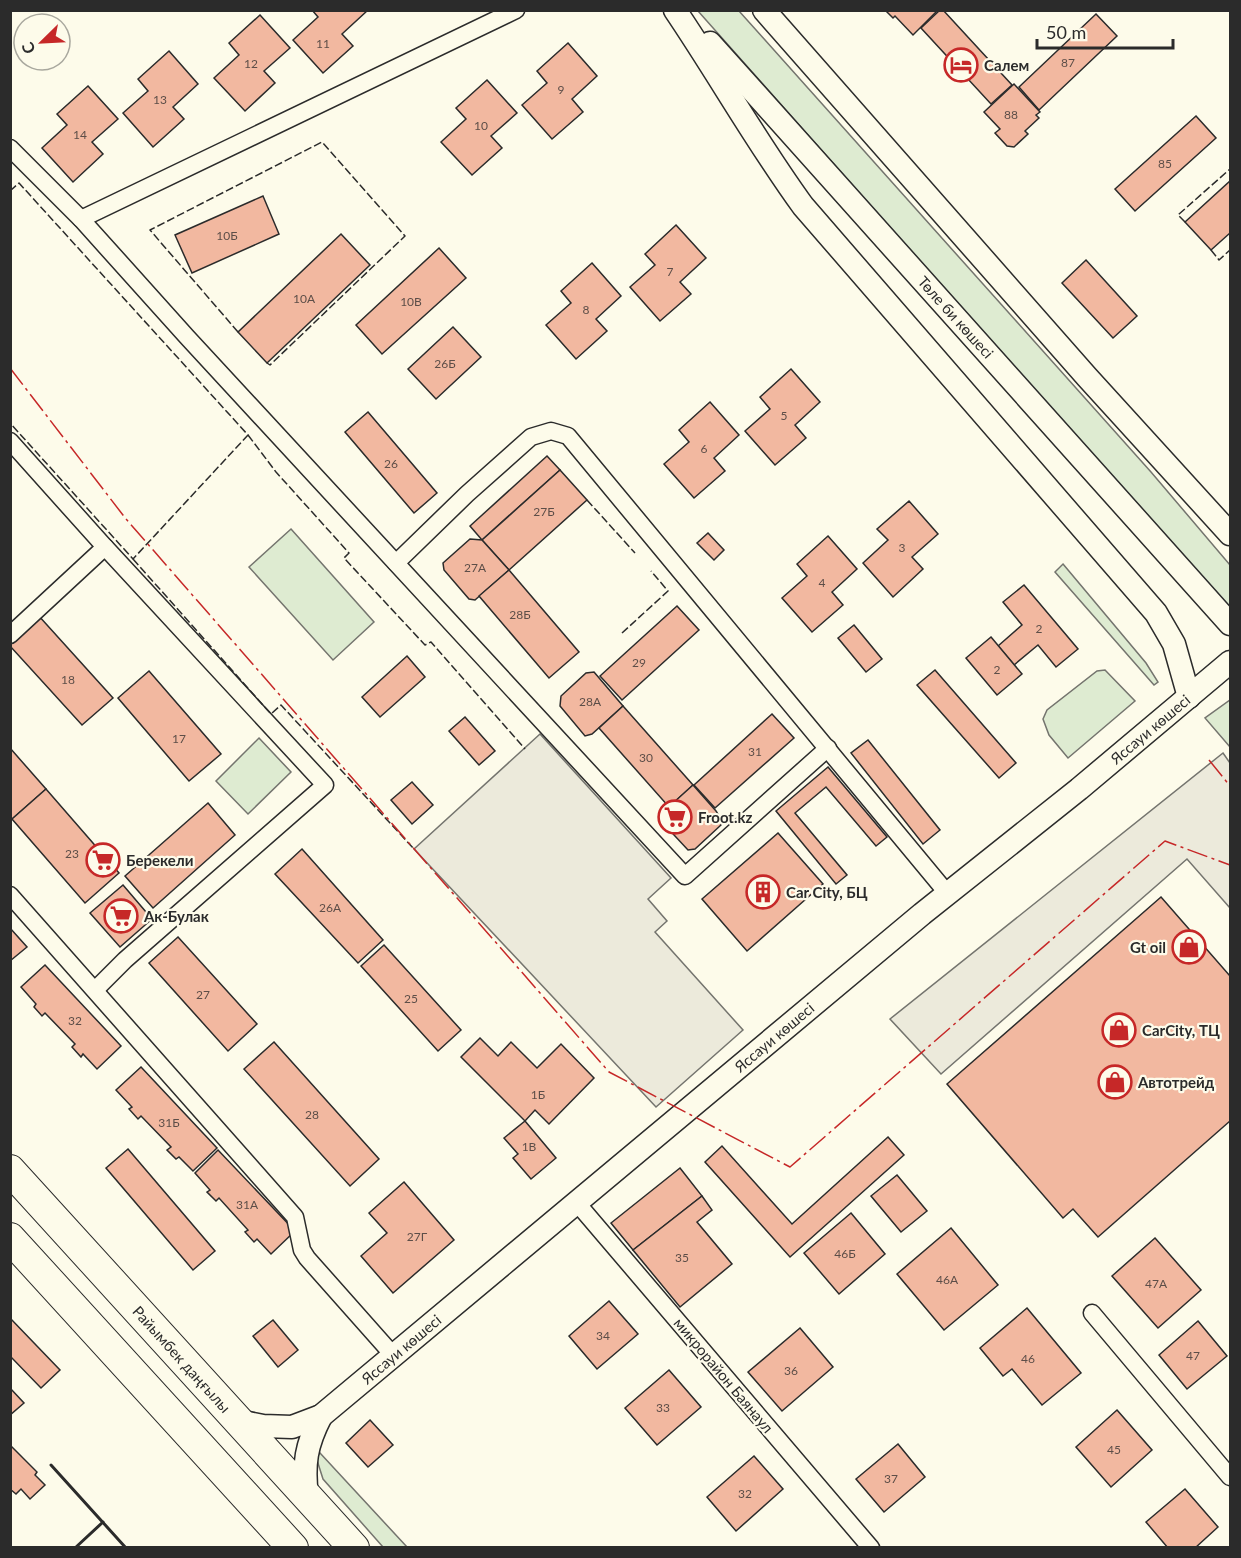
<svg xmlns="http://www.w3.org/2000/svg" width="1241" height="1558" viewBox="0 0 1241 1558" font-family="Lato,sans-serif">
<rect width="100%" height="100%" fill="#fdfbea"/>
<g fill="#deebd1" stroke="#74746e" stroke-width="1.5">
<polygon points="698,11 739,11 1151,472 1230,565 1230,611"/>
<polygon points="291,529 374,622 333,660 249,567"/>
<polygon points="1063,564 1146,663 1158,682 1154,685 1055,572"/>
<polygon points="1105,670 1135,701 1068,758 1049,735 1043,719 1047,710 1097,671"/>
<polygon points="1230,700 1230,747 1205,718"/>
<polygon points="259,738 291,772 248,814 216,781"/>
<polygon points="320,1453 407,1547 383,1547 323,1479 316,1457"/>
</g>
<g fill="#eceadb" stroke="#74746e" stroke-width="1.5">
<polygon points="540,734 671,878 648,899 667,921 655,932 743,1030 656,1107 414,849"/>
<polygon points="1223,753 1230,763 1230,908 1187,859 941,1074 890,1019"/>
</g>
<g fill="#f2b8a0" stroke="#2b2b2b" stroke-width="1.5">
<polygon points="312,10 368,10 342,34 353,46 323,73 293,40 318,17"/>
<polygon points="885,10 938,10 913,35 895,16 893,18"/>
<polygon points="940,10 943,10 1012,85 991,104 921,28"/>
<polygon points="1096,14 1117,36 1039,110 1019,87"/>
<polygon points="260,15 290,48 264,71 275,83 245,111 214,78 239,55 229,43"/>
<polygon points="568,43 597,76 572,99 583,112 552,139 522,105 547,83 537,71"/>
<polygon points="169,51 198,84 173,107 184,119 153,147 123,113 148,91 138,79"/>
<polygon points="487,80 517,113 491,136 502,148 472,175 441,142 466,119 456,108"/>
<polygon points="1014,84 1040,112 1036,115 1039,118 1025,131 1028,134 1014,147 1007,146 995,133 1000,129 984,112"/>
<polygon points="88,86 118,119 92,142 103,154 73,182 42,148 67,125 57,114"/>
<polygon points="1196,116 1216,138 1135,211 1115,189"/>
<polygon points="1230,181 1230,233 1211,250 1185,222"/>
<polygon points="263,196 279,234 192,273 175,235"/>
<polygon points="676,225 706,258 680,282 691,294 660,321 630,287 655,265 645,254"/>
<polygon points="341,234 370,265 267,363 238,332"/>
<polygon points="439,248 466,278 382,354 356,325"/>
<polygon points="1086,260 1137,316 1113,338 1062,283"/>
<polygon points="592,263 621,296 596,319 607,331 576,359 546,325 571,303 561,291"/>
<polygon points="453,327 481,357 436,399 408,369"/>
<polygon points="791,369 820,402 795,425 806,438 775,465 745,431 770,409 760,397"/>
<polygon points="710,402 739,435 714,458 725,471 694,498 664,464 689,442 679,430"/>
<polygon points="368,412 437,493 414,513 345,432"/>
<polygon points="547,456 560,470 482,540 470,526"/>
<polygon points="560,470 587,500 509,570 482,540"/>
<polygon points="909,501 938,534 912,557 923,569 893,597 863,563 888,540 877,529"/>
<polygon points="708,533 724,550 714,560 697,543"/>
<polygon points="828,536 857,569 832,592 843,605 812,632 782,598 807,576 797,564"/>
<polygon points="470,539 482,540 509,570 475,600 469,599 444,570 443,563"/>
<polygon points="509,570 579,652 549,678 479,596"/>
<polygon points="1024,585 1078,649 1056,667 1038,645 1014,665 998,646 1022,625 1003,602"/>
<polygon points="677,606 699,630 622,700 600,676"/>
<polygon points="38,615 113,698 82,725 10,646 10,641"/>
<polygon points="854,625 882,659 866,672 838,638"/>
<polygon points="991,637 1022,674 997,695 966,658"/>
<polygon points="407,656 425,677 380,717 362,697"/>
<polygon points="935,670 1016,763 999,778 917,685"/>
<polygon points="149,671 221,754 189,781 118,698"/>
<polygon points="594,672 623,706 592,734 585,736 560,706 561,696 586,673"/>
<polygon points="623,706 693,785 669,807 599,728"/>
<polygon points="772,714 794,738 715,808 694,785"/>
<polygon points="465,717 495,751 479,765 449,731"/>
<polygon points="868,740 940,830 923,844 851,753"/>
<polygon points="10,748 46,789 12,819 10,817"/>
<polygon points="828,767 887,837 876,846 826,787 795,813 847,875 836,884 776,811"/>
<polygon points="412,782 433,805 412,824 391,800"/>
<polygon points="693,785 716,811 721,819 721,825 695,849 688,850 661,821 662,813"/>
<polygon points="46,789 119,873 85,903 12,819"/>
<polygon points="208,803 235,835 153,908 125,876"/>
<polygon points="778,833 823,884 747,951 702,899"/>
<polygon points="302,849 383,940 358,963 275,874"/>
<polygon points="123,885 152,919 120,947 90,913"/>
<polygon points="1161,897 1230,976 1230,1121 1098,1237 1073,1209 1063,1218 947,1084"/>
<polygon points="10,928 27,947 10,961"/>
<polygon points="178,937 257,1024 228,1051 149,963"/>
<polygon points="384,945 461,1030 438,1051 361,966"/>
<polygon points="45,965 121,1046 97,1069 83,1054 81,1057 72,1047 75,1044 45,1013 42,1016 34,1007 36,1004 21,987"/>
<polygon points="480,1038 498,1056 511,1042 537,1068 561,1044 594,1078 549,1124 535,1110 525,1121 461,1057"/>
<polygon points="274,1042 379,1159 350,1186 244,1069"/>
<polygon points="141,1067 217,1148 193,1171 179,1157 176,1159 167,1150 171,1147 141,1116 138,1119 129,1109 132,1107 116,1090"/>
<polygon points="525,1121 556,1158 531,1179 513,1158 518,1154 504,1138"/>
<polygon points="888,1137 904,1155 790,1257 705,1162 722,1146 792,1224"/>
<polygon points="128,1149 215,1251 193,1270 106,1168"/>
<polygon points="218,1150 295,1231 271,1254 257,1239 254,1242 245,1232 248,1230 219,1198 216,1201 207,1192 210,1190 195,1173"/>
<polygon points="680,1168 702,1196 633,1250 611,1223"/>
<polygon points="897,1175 927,1211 901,1232 871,1196"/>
<polygon points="404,1182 454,1240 393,1293 361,1256 387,1233 369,1213"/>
<polygon points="702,1196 712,1210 697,1222 732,1264 680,1307 633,1250"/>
<polygon points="851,1213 885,1254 839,1294 804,1253"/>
<polygon points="951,1228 998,1285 944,1330 897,1274"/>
<polygon points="1155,1238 1201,1290 1158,1328 1112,1276"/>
<polygon points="609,1301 638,1334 597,1369 569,1336"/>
<polygon points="1027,1308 1081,1373 1042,1405 1012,1369 1003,1376 980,1348"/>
<polygon points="10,1318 60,1370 41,1388 10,1356"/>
<polygon points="273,1320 298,1350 278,1367 253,1336"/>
<polygon points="1198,1321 1227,1356 1187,1389 1159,1355"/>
<polygon points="800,1328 833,1367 782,1411 748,1372"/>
<polygon points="669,1370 701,1407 657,1445 625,1408"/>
<polygon points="10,1388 24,1403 10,1415"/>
<polygon points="1117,1410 1152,1450 1111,1487 1076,1447"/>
<polygon points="370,1420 393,1445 368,1467 346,1443"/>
<polygon points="898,1444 925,1477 884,1512 856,1479"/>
<polygon points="10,1445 37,1472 35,1475 45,1485 30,1499 21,1489 16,1494 10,1489"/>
<polygon points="754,1456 783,1489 736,1531 707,1497"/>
<polygon points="1185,1489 1218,1527 1195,1548 1168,1548 1146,1522"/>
</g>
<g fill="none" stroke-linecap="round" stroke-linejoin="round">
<defs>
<g id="street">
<polyline points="10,148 81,219 187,337 685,876 828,748"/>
<polyline points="81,219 516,10"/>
<polyline points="10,441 105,547 10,635"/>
<polyline points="396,563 467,494 531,437 551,431 568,436 947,893"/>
<polyline points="10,895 295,1217 302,1250 307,1258 393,1355"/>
<polyline points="95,990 125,960 325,785 105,547"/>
<polyline points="577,1203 871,1548"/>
<polyline points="1092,1313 1230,1477"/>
</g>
<g id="secondary">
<path d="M675,10C719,75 757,143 803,206L1156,613L1174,644L1189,697"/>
<polyline points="764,10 1087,377 1230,534"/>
<polyline points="710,43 1230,624"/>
<polyline points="238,1421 263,1426 292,1427 321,1416 922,914 1079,789 1230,662"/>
<path d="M307,1496C303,1464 306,1445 321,1416"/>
</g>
<g id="highway">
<polyline points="10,1170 354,1548"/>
<polyline points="10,1238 293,1548"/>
</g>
</defs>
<use href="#street" stroke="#2b2b2b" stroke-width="19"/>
<use href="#secondary" stroke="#2b2b2b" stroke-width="25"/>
<use href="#highway" stroke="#2b2b2b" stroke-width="32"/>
<use href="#street" stroke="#fdfbea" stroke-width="16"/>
<use href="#secondary" stroke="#fdfbea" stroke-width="22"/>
<use href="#highway" stroke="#fdfbea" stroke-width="30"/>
<g stroke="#2b2b2b" stroke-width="1.5" stroke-dasharray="8 3" stroke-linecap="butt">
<polyline points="10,191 19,183 248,435 133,559 10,423"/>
<polyline points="1185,222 1178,215 1230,169"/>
<polyline points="1211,250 1219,260 1230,250"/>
<polyline points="238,332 150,230 322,142 405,236 270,365 267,363"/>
<polyline points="248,435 276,472 349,553 344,558 425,645 431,642 525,749"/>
<polyline points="587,500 635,553"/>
<polyline points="133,559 271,714 281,705 414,849"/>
<polyline points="622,633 668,591 651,571"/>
</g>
<g stroke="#2b2b2b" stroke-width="3">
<polyline points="51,1465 126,1548"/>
<polyline points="75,1548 103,1522"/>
</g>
<g stroke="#c62828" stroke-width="1.5" stroke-dasharray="21 4.5 3 4.5" stroke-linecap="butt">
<polyline points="10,368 126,519 609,1072 790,1167 1165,841 1230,865"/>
<polyline points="1209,760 1230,786"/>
</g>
</g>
<defs>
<symbol id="hotel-ring" viewBox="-11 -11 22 22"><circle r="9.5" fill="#fdfbea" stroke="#c62828" stroke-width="1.5"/><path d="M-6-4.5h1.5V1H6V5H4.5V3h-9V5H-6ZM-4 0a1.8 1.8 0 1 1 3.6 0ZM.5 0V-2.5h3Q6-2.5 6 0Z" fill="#c62828"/></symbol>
<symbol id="supermarket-ring" viewBox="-11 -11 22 22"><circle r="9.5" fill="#fdfbea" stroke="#c62828" stroke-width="1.5"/><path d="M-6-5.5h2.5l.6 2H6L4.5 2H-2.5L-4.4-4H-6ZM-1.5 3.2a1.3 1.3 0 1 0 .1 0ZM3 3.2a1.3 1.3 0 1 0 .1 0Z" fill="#c62828"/></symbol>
<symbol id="building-ring" viewBox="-11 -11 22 22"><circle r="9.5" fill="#fdfbea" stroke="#c62828" stroke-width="1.5"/><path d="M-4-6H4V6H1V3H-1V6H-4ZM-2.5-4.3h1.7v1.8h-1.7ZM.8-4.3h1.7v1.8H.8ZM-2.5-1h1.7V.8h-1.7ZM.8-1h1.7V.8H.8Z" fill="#c62828"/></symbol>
<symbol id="shop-ring" viewBox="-11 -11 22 22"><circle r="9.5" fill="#fdfbea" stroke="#c62828" stroke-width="1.5"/><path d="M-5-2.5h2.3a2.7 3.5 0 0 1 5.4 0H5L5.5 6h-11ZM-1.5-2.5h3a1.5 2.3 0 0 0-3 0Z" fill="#c62828"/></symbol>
</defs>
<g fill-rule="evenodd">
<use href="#hotel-ring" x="942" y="46" width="38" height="38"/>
<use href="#supermarket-ring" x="656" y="798" width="38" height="38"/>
<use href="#supermarket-ring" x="84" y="841" width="38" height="38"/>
<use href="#building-ring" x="744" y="873" width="38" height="38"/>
<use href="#supermarket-ring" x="102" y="897" width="38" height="38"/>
<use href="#shop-ring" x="1170" y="928" width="38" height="38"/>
<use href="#shop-ring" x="1100" y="1011" width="38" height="38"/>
<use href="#shop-ring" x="1096" y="1063" width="38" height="38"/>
</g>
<g text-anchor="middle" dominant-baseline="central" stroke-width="4.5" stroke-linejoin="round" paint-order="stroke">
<g font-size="12" fill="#5d4e48">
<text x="323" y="43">11</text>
<text x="1068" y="62">87</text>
<text x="251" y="63">12</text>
<text x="561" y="89">9</text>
<text x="160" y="99">13</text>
<text x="1011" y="114">88</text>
<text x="481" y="125">10</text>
<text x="80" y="134">14</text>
<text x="1165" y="163">85</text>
<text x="227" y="235">10Б</text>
<text x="670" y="271">7</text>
<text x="304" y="298">10А</text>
<text x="411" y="301">10В</text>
<text x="586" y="309">8</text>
<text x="445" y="363">26Б</text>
<text x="784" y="415">5</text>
<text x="704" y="448">6</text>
<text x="391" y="463">26</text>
<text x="544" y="511">27Б</text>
<text x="902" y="547">3</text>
<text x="475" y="567">27А</text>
<text x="822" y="582">4</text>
<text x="520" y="614">28Б</text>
<text x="1039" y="628">2</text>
<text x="639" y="662">29</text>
<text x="997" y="669">2</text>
<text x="68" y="679">18</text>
<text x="590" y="701">28А</text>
<text x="179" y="738">17</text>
<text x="755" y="751">31</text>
<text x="646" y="757">30</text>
<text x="72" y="853">23</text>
<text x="330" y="907">26А</text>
<text x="203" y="994">27</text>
<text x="411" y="998">25</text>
<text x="75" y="1020">32</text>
<text x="538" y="1094">1Б</text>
<text x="312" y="1114">28</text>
<text x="169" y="1122">31Б</text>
<text x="529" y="1146">1В</text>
<text x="247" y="1204">31А</text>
<text x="417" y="1236">27Г</text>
<text x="845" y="1253">46Б</text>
<text x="682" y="1257">35</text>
<text x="947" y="1279">46А</text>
<text x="1156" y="1283">47А</text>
<text x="603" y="1335">34</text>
<text x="1193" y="1355">47</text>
<text x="1028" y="1358">46</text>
<text x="791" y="1370">36</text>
<text x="663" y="1407">33</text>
<text x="1114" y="1449">45</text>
<text x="891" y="1478">37</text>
<text x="745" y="1493">32</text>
</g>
<g font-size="15" font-weight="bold" fill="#2b2b2b" stroke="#fdfbea" text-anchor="start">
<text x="984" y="65">Салем</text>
<text x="698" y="817">Froot.kz</text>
<text x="126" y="860">Берекели</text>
<text x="786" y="892">Car City, БЦ</text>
<text x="144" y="916">Ак-Булак</text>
<text x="1166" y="947" text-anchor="end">Gt oil</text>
<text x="1142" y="1030">CarCity, ТЦ</text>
<text x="1138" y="1082">Автотрейд</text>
</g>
<g font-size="15" fill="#2b2b2b" stroke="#fdfbea">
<text transform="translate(956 317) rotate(48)">Төле би көшесі</text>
<text transform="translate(1150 729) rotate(-40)">Яссауи көшесі</text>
<text transform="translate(774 1037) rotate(-40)">Яссауи көшесі</text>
<text transform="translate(401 1349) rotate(-40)">Яссауи көшесі</text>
<text transform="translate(182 1359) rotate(48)">Райымбек даңғылы</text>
<text transform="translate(724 1375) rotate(50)">микрорайон Баянаул</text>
</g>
</g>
<rect width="1241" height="1558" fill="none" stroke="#2b2b2b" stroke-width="24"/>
<g transform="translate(42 42) rotate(246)"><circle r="28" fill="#fdfbea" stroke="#a9a89e" stroke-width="1.5"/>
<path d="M0-4.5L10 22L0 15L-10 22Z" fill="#c62828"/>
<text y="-9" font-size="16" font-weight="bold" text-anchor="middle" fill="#2b2b2b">С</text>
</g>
<path d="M1037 39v9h136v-9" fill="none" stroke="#2b2b2b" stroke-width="3"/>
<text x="1046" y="39" font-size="18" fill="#2b2b2b" stroke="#fdfbea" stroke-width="4.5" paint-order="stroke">50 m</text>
</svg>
